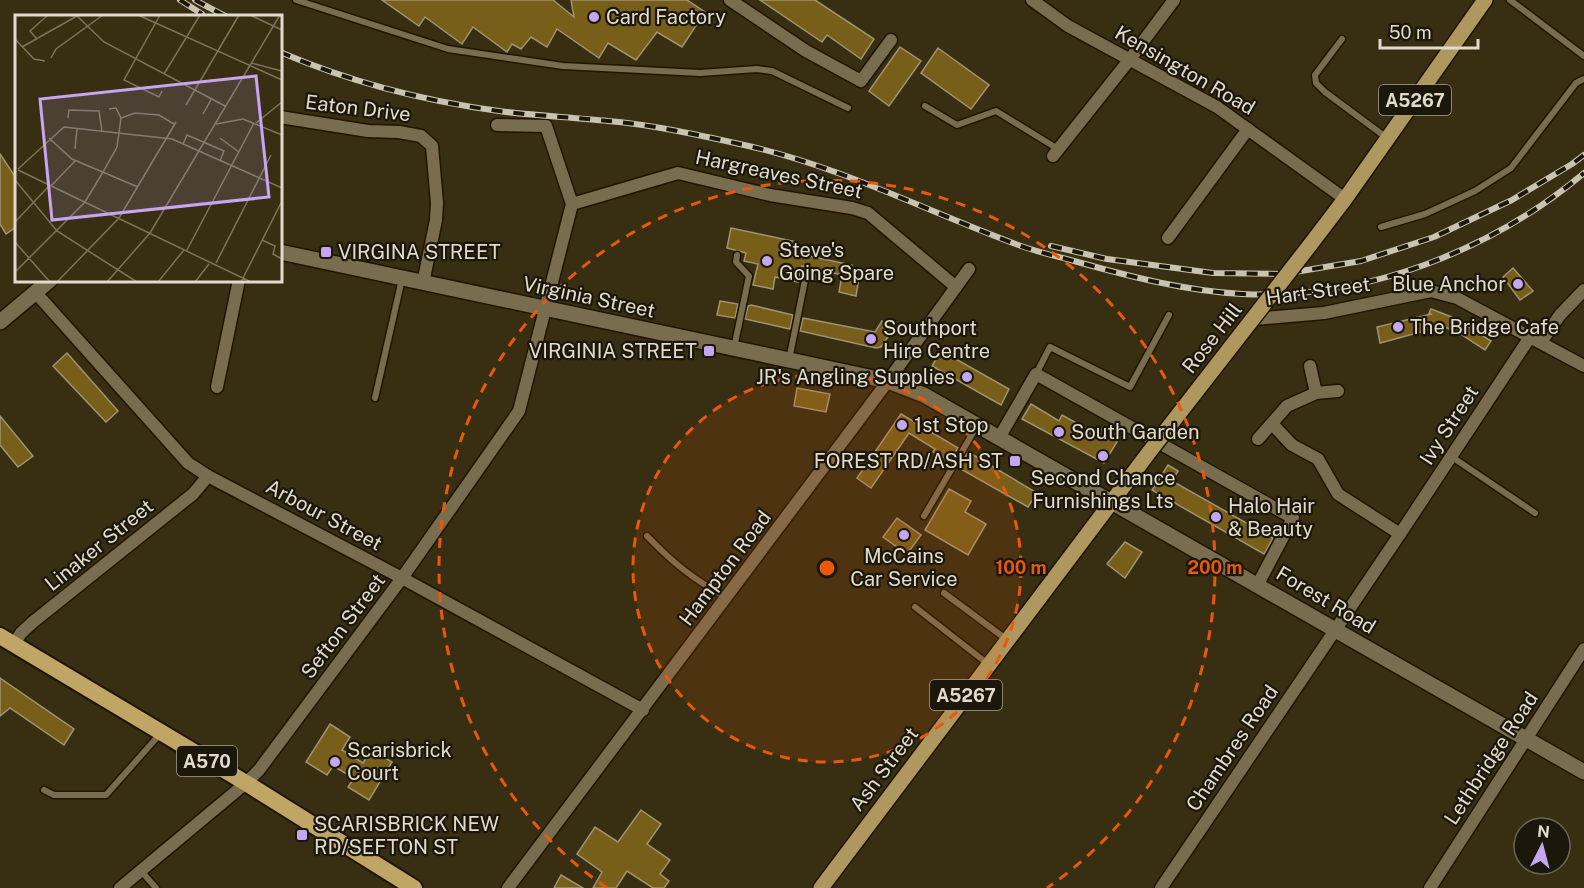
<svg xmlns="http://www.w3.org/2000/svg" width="1584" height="888" viewBox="0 0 1584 888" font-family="'Public Sans',sans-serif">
<rect width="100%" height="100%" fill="#382e12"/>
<g fill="#775f1a" stroke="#9f9374" stroke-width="1.5">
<polygon points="382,0 553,0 574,17 571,0 687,0 705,12 682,47 657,32 636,60 608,43 599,58 557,29 547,47 531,37 521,49 512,44 507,52 473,27 462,44 425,17 419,26"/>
<polygon points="760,0 815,0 874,39 861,59 827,35 822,42"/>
<polygon points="900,47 921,61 889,106 869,91"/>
<polygon points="938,48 989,85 971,109 921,73"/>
<polygon points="0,154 16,178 16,227 6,234 0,224"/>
<polygon points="731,228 797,242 796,249 805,251 804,255 852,265 850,276 859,278 856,296 839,292 842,275 802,266 798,282 775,277 773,289 753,285 758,264 744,261 746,253 727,248"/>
<polygon points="1513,268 1533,291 1520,300 1503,277"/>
<polygon points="720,301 738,304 735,318 717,315"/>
<polygon points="751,305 793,315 790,329 745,319 748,306"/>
<polygon points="1431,309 1457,319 1491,341 1485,350 1450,327 1449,329 1443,326 1380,343 1377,327 1431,314 1429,313"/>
<polygon points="803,318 875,332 882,321 894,328 881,347 876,348 800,331"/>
<polygon points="943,347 956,355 954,358 1009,389 1001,405 932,366"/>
<polygon points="67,353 118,411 106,422 53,366"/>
<polygon points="797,388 830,394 826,412 794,406"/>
<polygon points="1031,404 1059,421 1062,415 1098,435 1103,427 1120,437 1104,463 1022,419"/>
<polygon points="901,414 958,448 950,461 933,452 935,449 909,433 871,488 857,478"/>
<polygon points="0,416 33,456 18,467 0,445"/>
<polygon points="968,452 1037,493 1028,507 959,468"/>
<polygon points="1168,465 1178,471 1172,481 1273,538 1264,554 1152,490"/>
<polygon points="949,489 971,501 965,512 986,524 968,555 925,530"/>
<polygon points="897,518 921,535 907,554 883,537"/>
<polygon points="1125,542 1142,552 1125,578 1107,564"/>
<polygon points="0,678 74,729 64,745 10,708 0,716"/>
<polygon points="330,724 350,737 342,750 363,763 371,750 392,762 369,800 348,787 354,778 333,766 327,775 306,762"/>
<polygon points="641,810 661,824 647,844 670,860 660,874 669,881 664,888 653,888 627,871 616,888 593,888 602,872 577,854 595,827 618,842"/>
<polygon points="561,875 583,888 554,888"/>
</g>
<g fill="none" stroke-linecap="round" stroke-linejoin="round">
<defs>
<g id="service">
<polyline points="296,0 448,49 563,66 700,73 757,69 772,71 848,108"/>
<polyline points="1510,0 1584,56"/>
<polyline points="1342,39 1315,75 1316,83 1325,92 1387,138"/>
<polyline points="925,106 957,125 996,111 1058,149"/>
<polyline points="1381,227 1425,214 1475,191 1511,168 1576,83 1584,79"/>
<polyline points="734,348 749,276 736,262 737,255"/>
<polyline points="789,360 806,275 831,281"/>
<polyline points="1036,374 1050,347 1130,387 1169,315"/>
<polyline points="375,398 402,279"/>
<polyline points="1452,457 1535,513"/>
<polyline points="924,516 977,426"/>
<path d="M647,536C673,563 694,580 726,597"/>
<polyline points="944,593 1006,639"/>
<polyline points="915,607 988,664"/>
<polyline points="44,790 54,795 106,795 160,734"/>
<polyline points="141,871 156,888"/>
</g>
<g id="minor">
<polyline points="730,0 806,51 861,81 891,40"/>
<polyline points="1032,0 1068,26 1217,107 1345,199"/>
<polyline points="280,117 368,131 399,132 421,136 432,146 437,203 436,220 423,283"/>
<polyline points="1053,156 1130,59 1174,0"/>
<polyline points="572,204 678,173 770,195 852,208 868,213 956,287"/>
<polyline points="1168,238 1248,129"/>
<polyline points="36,293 188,463 208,476 402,578 643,710"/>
<polyline points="1254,319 1324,313 1431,291 1457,298 1584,366"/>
<polyline points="1541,342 1560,315 1584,290"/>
<polyline points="1310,366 1316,393"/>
<polyline points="217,387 239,280"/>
<polyline points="1272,424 1292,445 1318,459 1338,494 1400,534"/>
<polyline points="999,438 1036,374 1293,518 1258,584"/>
<polyline points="1258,439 1287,406 1316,393 1338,391"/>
<polyline points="14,644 21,633 33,622 193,494 208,476"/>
<polyline points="120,888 246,783 259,770 402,578 519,411 572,204 546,126 497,125"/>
<polyline points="508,888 888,381 969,269"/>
<polyline points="1161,888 1400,534 1530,337"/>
<polyline points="1430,888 1584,649"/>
</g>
<g id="tertiary">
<polyline points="280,252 888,381 924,395 1584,772"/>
<polyline points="0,322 50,280"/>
</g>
<g id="primary">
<polyline points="1310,245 1345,199 1485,0"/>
<polyline points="821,888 1150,451"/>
</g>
<polyline id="trunk" points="0,636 246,783 414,888"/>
</defs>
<use href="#service" stroke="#201600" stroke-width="9"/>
<use href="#minor" stroke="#201600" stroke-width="15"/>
<use href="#tertiary" stroke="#201600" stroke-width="18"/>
<use href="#primary" stroke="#201600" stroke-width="18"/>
<use href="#trunk" stroke="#201600" stroke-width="20"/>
<use href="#service" stroke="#796d50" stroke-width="6"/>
<use href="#minor" stroke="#796d50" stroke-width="12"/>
<use href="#tertiary" stroke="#796d50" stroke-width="15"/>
<use href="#primary" stroke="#ae9860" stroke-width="15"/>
<use href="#trunk" stroke="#c0a665" stroke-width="16"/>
<defs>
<g id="rail">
<polyline points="180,0 202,14"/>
<polyline points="195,0 225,16"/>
<path d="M280,52C350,82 424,101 499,111C535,116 572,117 608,121C654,125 699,135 744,145C840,166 928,212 1021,246C1038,252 1056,256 1074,261C1128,276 1185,291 1242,294C1365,300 1491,251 1584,173"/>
<polyline points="1051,246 1107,259 1213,273 1283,274 1361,261 1434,237 1512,200 1572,164 1584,155"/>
</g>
</defs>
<use href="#rail" stroke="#cac3b1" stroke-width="6"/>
<use href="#rail" stroke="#1b170b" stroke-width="4" stroke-dasharray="11" stroke-linecap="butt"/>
<defs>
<polyline id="primary-bridge" points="1150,451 1310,245"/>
</defs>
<use href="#primary-bridge" stroke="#201600" stroke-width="18" stroke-linecap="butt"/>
<use href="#primary-bridge" stroke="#ae9860" stroke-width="15"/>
</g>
<circle cx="827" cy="568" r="194" fill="#e8590c" fill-opacity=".12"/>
<g fill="none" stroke="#e8590c" stroke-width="3" stroke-dasharray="10 8">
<circle cx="827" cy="568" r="194"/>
<path d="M607 888A388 388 0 1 1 1047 888"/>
</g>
<g fill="#c5a6f0" stroke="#1b170b" stroke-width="2">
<circle cx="594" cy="17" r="6"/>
<rect x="320" y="246" width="12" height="12" rx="3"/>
<circle cx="767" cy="261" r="6"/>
<circle cx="1518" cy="284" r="6"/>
<circle cx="1398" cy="327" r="6"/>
<circle cx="871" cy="339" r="6"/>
<rect x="703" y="345" width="12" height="12" rx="3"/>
<circle cx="967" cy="377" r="6"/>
<circle cx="902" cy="425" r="6"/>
<circle cx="1059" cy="432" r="6"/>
<circle cx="1103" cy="456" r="6"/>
<rect x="1009" y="455" width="12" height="12" rx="3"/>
<circle cx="1216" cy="517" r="6"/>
<circle cx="904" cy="535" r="6"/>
<circle cx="335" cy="762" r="6"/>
<rect x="296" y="829" width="12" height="12" rx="3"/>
</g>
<g text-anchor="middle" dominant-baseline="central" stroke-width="4.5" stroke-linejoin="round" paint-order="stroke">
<g fill="#1b170b" stroke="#a6a091" stroke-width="1.5">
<rect x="1379" y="85" width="72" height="30" rx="4.5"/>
<rect x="930" y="680" width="72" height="30" rx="4.5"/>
<rect x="177" y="746" width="60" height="30" rx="4.5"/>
</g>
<g font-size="18" font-weight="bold" fill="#e2dbcb">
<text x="1415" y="100">A5267</text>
<text x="966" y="695">A5267</text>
<text x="207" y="761">A570</text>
</g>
<g font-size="20" fill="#e2dbcb" stroke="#1b170b" text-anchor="start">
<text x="606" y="17">Card Factory</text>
<text x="779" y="250">Steve's<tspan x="779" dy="23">Going Spare</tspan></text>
<text x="338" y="252">VIRGINA STREET</text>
<text x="1506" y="284" text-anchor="end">Blue Anchor</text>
<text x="1410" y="327">The Bridge Cafe</text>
<text x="883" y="328">Southport<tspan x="883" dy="23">Hire Centre</tspan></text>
<text x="697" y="351" text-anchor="end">VIRGINIA STREET</text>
<text x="955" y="377" text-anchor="end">JR's Angling Supplies</text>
<text x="914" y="425">1st Stop</text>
<text x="1071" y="432">South Garden</text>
<text x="1003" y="461" text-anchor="end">FOREST RD/ASH ST</text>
<text x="1103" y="478" text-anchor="middle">Second Chance<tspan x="1103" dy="23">Furnishings Lts</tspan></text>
<text x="1228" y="506">Halo Hair<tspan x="1228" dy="23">&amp; Beauty</tspan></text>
<text x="904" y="556" text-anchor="middle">McCains<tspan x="904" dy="23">Car Service</tspan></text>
<text x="347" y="750">Scarisbrick<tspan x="347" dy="23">Court</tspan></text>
<text x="314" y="824">SCARISBRICK NEW<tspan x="314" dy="23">RD/SEFTON ST</tspan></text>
</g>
<g font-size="20" fill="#e2dbcb" stroke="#1b170b">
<text transform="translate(1185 70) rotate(30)">Kensington Road</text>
<text transform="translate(358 108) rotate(7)">Eaton Drive</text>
<text transform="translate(779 174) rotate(12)">Hargreaves Street</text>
<text transform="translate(1318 291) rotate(-8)">Hart Street</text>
<text transform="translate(589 297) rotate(12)">Virginia Street</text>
<text transform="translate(1212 338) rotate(-52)">Rose Hill</text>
<text transform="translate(1449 425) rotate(-57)">Ivy Street</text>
<text transform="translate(324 515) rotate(28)">Arbour Street</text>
<text transform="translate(99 545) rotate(-39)">Linaker Street</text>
<text transform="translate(725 568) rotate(-53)">Hampton Road</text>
<text transform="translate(1326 600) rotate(31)">Forest Road</text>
<text transform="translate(343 626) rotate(-53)">Sefton Street</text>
<text transform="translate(1232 748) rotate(-56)">Chambres Road</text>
<text transform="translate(1491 758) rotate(-57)">Lethbridge Road</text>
<text transform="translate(884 769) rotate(-53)">Ash Street</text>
</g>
</g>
<g transform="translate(15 15)">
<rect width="267" height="267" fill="#382e12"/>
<path fill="none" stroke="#7c735c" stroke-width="1.5" d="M61,0L89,27L210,91M123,0L267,65M145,0L109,65L144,82L147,76M235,0L267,15M0,24L19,44L30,46M22,24L15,16L33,0M7,32L62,1M36,43L41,34L88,0M236,48L267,56M149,59L185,0M171,90L224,0M188,99L197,83M53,103L54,95L84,96L87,116M106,103L120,98L144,100L159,109M241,108L267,87M201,109L228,104L267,120M34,123L57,144L123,172M205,123L224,137M168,129L172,120L209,136L205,146M60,134L62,114M3,154L49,112L157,124L267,173M3,155L236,267M0,165L42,216L122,267M36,171L60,146M0,207L34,171M247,225L260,231L258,239L267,244M0,227L35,267M172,235L239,108M201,248L256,140M0,257L70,187L88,157L102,132L106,103L101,93L94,94M42,267L104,203L161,107M92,267L135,218L265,0M143,267L169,235M180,267L194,249M226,267L267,186"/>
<path fill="#c5a6f0" fill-opacity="0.15" stroke="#c5a6f0" stroke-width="3" d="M241,61L254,182L37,205L25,84Z"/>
<rect width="267" height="267" fill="none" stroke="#e2dbcb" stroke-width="3"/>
</g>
<circle cx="827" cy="568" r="9" fill="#e8590c" stroke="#1b170b" stroke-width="3"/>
<g font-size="18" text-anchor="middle" font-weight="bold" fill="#e8590c" stroke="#1b170b" stroke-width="4.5" stroke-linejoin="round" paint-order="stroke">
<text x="1021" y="574">100 m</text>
<text x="1215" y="574">200 m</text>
</g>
<g transform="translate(1542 846) rotate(6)"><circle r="28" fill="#1b170b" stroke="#6b6558" stroke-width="1.5"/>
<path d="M0-4.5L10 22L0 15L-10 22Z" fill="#c5a6f0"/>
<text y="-9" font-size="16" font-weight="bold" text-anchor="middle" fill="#e2dbcb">N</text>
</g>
<path d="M1380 39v9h98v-9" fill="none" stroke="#e2dbcb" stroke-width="3"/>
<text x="1389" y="39" font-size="18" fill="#e2dbcb" stroke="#1b170b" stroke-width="4.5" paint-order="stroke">50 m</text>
</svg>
